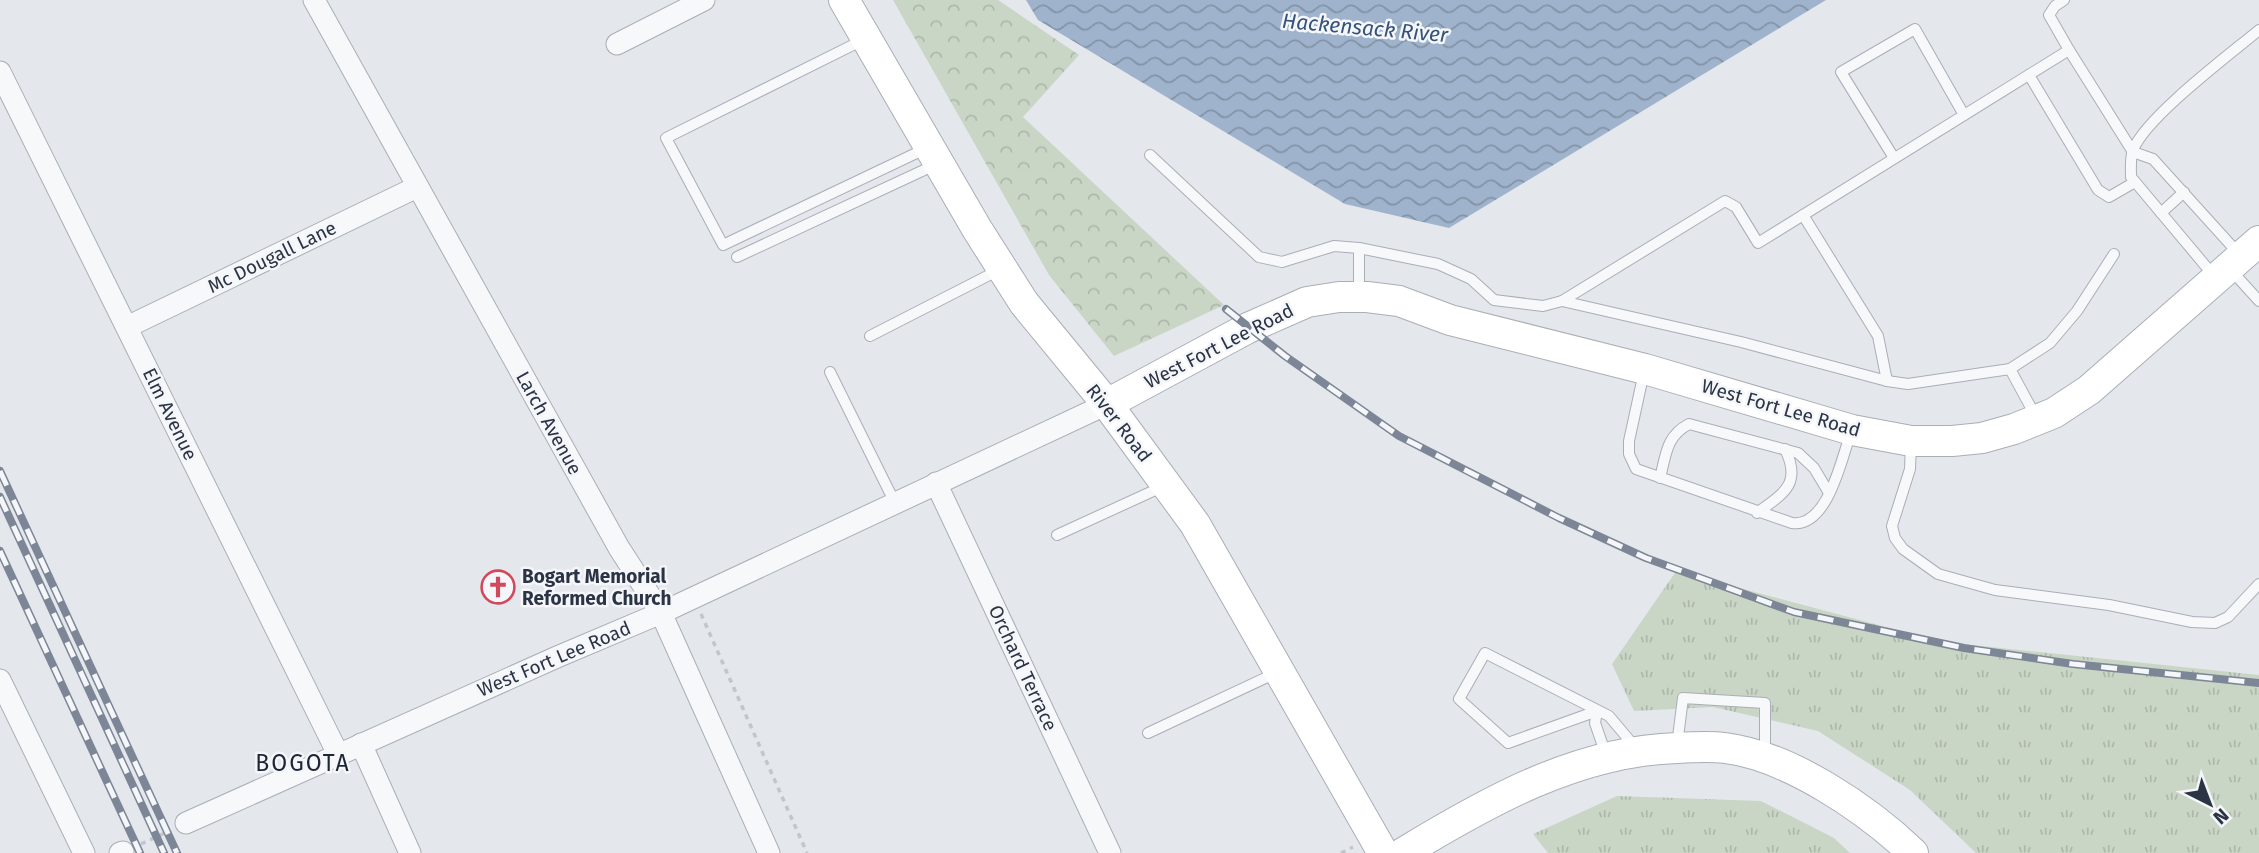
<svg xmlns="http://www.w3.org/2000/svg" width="2259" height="853" viewBox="0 0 2259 853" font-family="'Fira Sans',sans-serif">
<defs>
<pattern id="grass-tufts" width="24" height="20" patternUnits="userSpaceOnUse" patternTransform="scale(1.75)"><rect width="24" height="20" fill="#c9d6c5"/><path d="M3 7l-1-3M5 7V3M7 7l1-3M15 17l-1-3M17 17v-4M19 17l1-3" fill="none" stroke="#adb8ab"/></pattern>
<pattern id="forest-crowns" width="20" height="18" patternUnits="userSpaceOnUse" patternTransform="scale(1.75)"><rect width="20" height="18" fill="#c9d6c5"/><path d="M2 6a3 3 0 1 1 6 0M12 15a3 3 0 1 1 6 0" fill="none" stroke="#adb8ab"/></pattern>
<pattern id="water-waves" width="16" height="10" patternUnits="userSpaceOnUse" patternTransform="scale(1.75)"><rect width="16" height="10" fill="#9fb4cc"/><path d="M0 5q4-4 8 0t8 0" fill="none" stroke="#8293a7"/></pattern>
</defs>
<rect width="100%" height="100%" fill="#e4e7ec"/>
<g fill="url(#grass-tufts)">
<polygon points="1679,567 1743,589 1942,642 2259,675 2259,853 1976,853 1910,790 1818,731 1713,707 1634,711 1612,664"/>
<polygon points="1617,796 1761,801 1834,838 1850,853 1548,853 1533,834"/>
</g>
<polygon fill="url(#forest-crowns)" points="893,0 998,0 1079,55 1023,117 1224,305 1114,356 1049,275"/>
<polygon fill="url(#water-waves)" points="1026,0 1826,0 1449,228 1345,204 1038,20"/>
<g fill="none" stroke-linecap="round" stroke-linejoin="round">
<defs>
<g id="lane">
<polyline points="2064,0 2055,6 2049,15 2069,50"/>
<polyline points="863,40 666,138 723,245 927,148"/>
<polyline points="2029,75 2098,190 2109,197 2135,182"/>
<polyline points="1150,155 1259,257 1282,262 1334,246 1359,248 1359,294"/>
<polyline points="1894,158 1841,72 1915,29 1964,115"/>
<polyline points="2161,213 2184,192"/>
<polyline points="1803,215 1878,336 1887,381"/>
<polyline points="1359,248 1438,264 1471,279 1494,300 1543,306 1562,301 1725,201 1736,207 1758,243 2069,50 2133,152 2153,159 2239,254"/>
<polyline points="737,257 937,164"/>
<polyline points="2230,269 2259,301"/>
<path d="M2214,276L2131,177C2131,169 2130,158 2133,150C2146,117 2229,55 2259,30"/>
<polyline points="1562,301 1741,342 1887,381 1908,384 2010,369 2036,417"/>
<polyline points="870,336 999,270"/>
<polyline points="2010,369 2050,343 2077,311 2114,254"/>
<polyline points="830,372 895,503"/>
<path d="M1644,372L1629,441V454L1636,469L1792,523C1828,528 1842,457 1851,432"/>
<polyline points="1911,443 1910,469 1892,526 1895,538 1903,549 1938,574 1995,590 2109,605 2192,622 2215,623 2228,617 2259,584"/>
<path d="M1660,478C1666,455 1666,436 1689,424L1798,453L1814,468L1829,493"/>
<path d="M1757,513C1784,493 1802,484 1785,449"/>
<polyline points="1057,535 1164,486"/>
<polyline points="1597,711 1508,743 1459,699 1485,653 1609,716 1636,748"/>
<polyline points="1597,711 1595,723 1606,755"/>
<polyline points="1148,733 1278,672"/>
<polyline points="1677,745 1683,698 1765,703 1765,755"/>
</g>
<g id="street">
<polyline points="314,0 619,548 661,613 769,853"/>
<polyline points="617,44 704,0"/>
<polyline points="0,72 339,756"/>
<polyline points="127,327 417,187"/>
<polyline points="936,483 1110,853"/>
<polyline points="0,680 84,853"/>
<polyline points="361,744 410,853"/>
<polyline points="186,823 557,657 661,613 1107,404"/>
<polyline points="120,853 123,852"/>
</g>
<g id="secondary">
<polyline points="844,0 977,229 1024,303 1107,404 1195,524 1383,853"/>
<polyline points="1107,404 1248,328 1307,302 1339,297 1367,297 1399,301 1450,320 1645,369 1852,430 1911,441 1952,441 1982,438 2014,429 2054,413 2089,390 2259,241"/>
<path d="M1403,853C1487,802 1577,751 1677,748C1693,747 1710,746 1725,748C1789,756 1867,809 1913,853"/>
</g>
</defs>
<use href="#lane" stroke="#a9aeb7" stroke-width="12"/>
<use href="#street" stroke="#a9aeb7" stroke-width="23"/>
<use href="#secondary" stroke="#a9aeb7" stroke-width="32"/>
<g stroke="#c2c5cb" stroke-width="3.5" stroke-dasharray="5 5" stroke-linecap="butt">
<polyline points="701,614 807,853"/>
<polyline points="141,844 169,831"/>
<polyline points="1341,853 1353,847"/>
</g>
<use href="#lane" stroke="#f7f8fa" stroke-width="10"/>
<use href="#street" stroke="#f7f8fa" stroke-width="21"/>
<use href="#secondary" stroke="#fff" stroke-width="30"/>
<defs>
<g id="rail">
<polyline points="1226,309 1285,356 1399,436 1559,518 1646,558 1794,612 1964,648 2073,664 2259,683"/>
<polyline points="0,471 177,853"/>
<polyline points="0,497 164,853"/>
<polyline points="0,551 140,853"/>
</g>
</defs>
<use href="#rail" stroke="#7d8696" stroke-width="8"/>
<use href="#rail" stroke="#f4f6f9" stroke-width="5" stroke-dasharray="16" stroke-linecap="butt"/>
</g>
<defs>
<symbol id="church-ring" viewBox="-11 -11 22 22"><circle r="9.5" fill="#f4f6f9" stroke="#d1495b" stroke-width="1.5"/><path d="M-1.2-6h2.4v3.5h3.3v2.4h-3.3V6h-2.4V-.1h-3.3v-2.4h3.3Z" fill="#d1495b"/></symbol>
</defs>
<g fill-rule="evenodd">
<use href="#church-ring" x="479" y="568" width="38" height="38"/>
</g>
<g text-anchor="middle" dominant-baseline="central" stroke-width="5" stroke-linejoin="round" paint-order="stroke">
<g font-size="19" fill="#2b3445" stroke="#f4f6f9">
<text transform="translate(272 257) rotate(-26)">Mc Dougall Lane</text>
<text transform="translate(1219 346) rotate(-27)">West Fort Lee Road</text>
<text transform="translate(1781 408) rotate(16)">West Fort Lee Road</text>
<text transform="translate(170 414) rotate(64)">Elm Avenue</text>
<text transform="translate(549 423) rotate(61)">Larch Avenue</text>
<text transform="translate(1119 423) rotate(52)">River Road</text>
<text transform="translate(554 659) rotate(-23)">West Fort Lee Road</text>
<text transform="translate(1023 668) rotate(65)">Orchard Terrace</text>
</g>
<g font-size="19" font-weight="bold" fill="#2b3445" stroke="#f4f6f9" text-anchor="start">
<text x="522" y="576">Bogart Memorial<tspan x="522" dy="22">Reformed Church</tspan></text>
</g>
<g font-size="21" font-style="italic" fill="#34527a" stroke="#f4f6f9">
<text transform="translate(1365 28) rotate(5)">Hackensack River</text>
</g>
<g font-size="23" letter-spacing="2" fill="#1d2536" stroke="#f4f6f9">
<text x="303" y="763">BOGOTA</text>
</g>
</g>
<g transform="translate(2210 804) rotate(138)" stroke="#f4f6f9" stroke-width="5" paint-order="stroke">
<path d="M0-5L12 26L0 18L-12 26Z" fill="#2b3445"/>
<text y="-10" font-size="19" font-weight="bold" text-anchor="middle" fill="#2b3445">N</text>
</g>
</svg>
